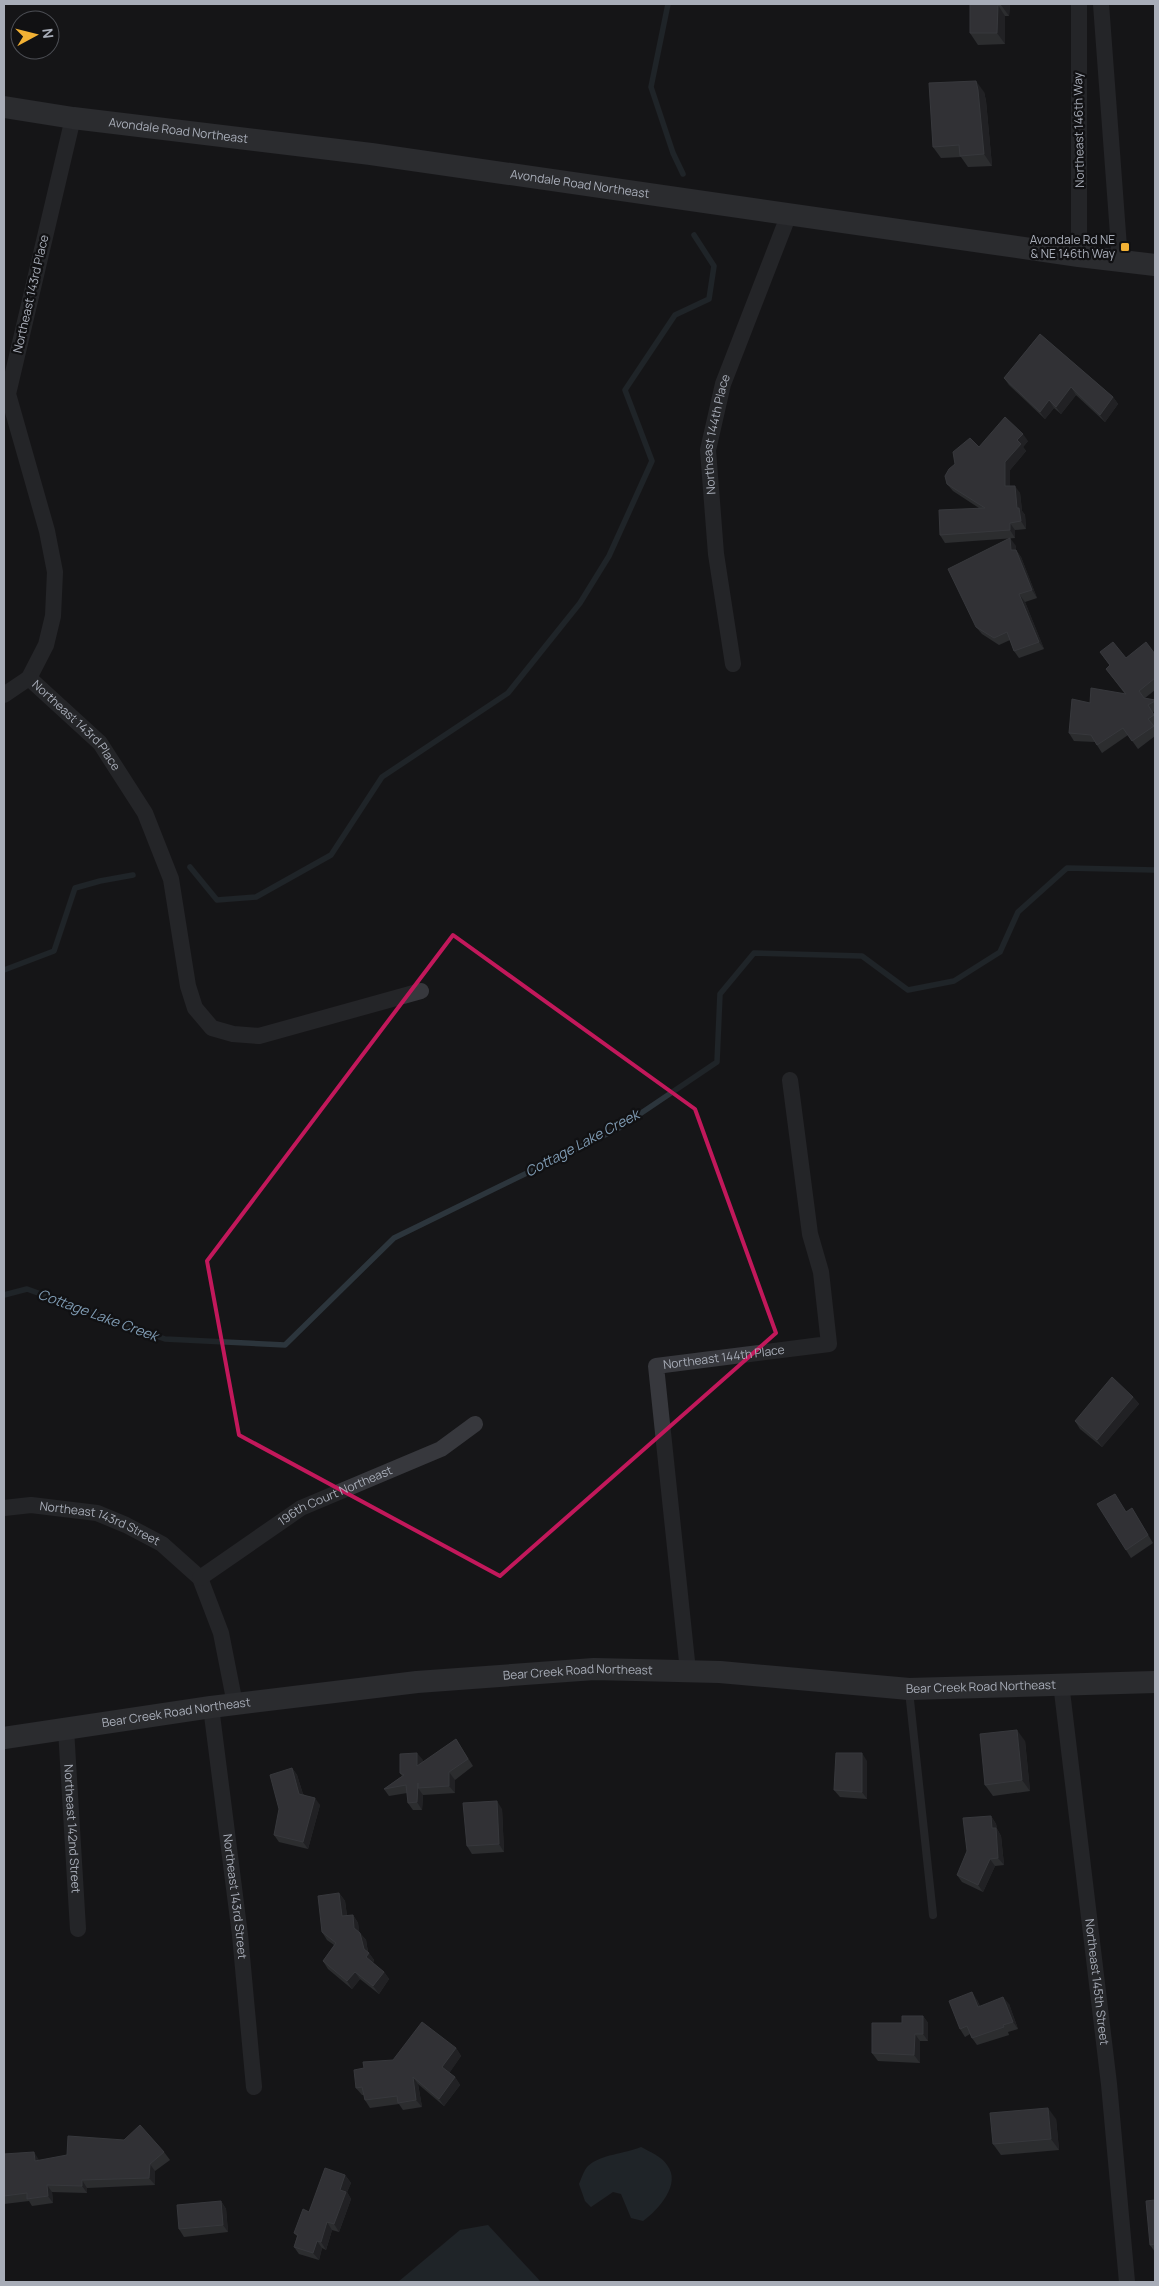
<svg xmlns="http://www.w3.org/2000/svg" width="1159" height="2286" font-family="Manrope,sans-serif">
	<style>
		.water { fill: #2c353c }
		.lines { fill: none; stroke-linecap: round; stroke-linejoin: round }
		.stream { stroke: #2c353c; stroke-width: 5.5 }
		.lane { stroke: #37383d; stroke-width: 8 }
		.street { stroke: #37383d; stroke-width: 16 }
		.secondary { stroke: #45474d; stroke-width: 22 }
		.wall { fill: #47494d }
		.shaded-wall { fill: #2f3033 }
		.building { fill: #525359; stroke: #5f6168 }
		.marked { fill: none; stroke: #c2185b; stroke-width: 4; stroke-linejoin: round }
		.poi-dot { fill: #f2b134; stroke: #111113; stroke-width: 2 }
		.labels { text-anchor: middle; stroke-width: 4.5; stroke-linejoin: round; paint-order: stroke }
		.street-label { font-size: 12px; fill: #a8adb8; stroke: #111113 }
		.poi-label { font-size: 12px; fill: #a8adb8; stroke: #111113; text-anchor: end }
		.water-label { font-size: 14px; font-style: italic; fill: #7f9bb3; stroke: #111113 }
	</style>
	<rect width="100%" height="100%" fill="#161618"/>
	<g class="water">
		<path d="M641 2147C650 2152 661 2156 667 2165 682 2184 658 2210 643 2221L631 2218 621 2194 613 2192 591 2207 585 2201 579 2184C581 2179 584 2170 588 2166 601 2154 625 2154 641 2147Z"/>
		<polygon points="488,2225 541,2282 398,2282 460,2230"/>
	</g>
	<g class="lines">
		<g class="stream">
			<polyline points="668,4 651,87 673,153 683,174"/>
			<polyline points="190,867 217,900 256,897 331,855 382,777 508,693 580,603 609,556 652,461 625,390 675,315 709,299 714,266 694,235"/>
			<polyline points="4,970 54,951 75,888 100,881 133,875"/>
			<polyline points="4,1295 27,1289 165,1339 285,1345 394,1238 619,1128 717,1062 720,994 754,953 862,956 908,990 954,981 1000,952 1018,912 1067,868 1155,870"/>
		</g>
		<polyline class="lane" points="909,1691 933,1915"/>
		<g class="street">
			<polyline points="1079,4 1079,256"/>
			<polyline points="1101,4 1120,261"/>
			<path id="s1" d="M73 118 8 394 47 531 55 572 53 616 46 645 29 678 100 743 145 813 171 879 188 986 195 1008 212 1028 233 1034 259 1036 421 991"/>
			<path id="s2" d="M733 664 716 554 708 450 723 384 789 214"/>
			<polyline points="4,695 29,678"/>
			<path id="s3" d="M4 1508 31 1505 97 1513 126 1525 162 1544 200 1578 221 1633 235 1704"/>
			<path id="s4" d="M200 1578 301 1508 441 1449 475 1424"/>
			<path id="s5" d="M688 1671 656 1366 829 1344 821 1272 810 1234 790 1080"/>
			<path id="s6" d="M1061 1683 1109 2084 1127 2282"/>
			<path id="s7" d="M211 1707 240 1935 254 2087"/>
			<path id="s8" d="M66 1729 78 1929"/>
		</g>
		<g class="secondary">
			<path id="s9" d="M4 107 73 118 371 154 1079 256 1155 265"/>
			<path id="s10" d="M4 1738 211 1707 417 1682 594 1669 720 1672 909 1689 1155 1682"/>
		</g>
	</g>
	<g class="wall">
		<polygon points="970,4 1010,4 1009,16 1005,16 1005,44 978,45 970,33"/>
		<polygon points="984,92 986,101 992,166 968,167 961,157 941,158 933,147"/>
		<polygon points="1040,334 1113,397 1118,404 1105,422 1076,395 1061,414 1054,408 1045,419 1009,385 1004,378"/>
		<polygon points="1028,441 1023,447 1026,451 1010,470 1010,486 1020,493 1022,511 1025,515 1026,529 1015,530 1015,538 945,543 940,535 979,508 953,491 947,484 979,447"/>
		<polygon points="1016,546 1016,550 1021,557 1037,598 1025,602 1044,649 1019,658 1014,651 1010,640 999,645 982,634 976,627"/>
		<polygon points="1100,652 1126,658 1155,654 1155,690 1145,698 1155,700 1155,711 1153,712 1155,716 1155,725 1154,726 1155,728 1155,736 1138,749 1128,735 1102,753 1095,742 1074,741 1069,733 1090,703 1125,694 1106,669 1110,666"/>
		<polygon points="1133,1397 1139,1404 1102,1447 1080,1429 1075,1421"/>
		<polygon points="1132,1508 1153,1543 1131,1558 1126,1550 1127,1512"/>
		<polygon points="456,1739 473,1766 455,1780 455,1793 423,1795 422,1810 413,1810 408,1803 407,1793 389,1796 384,1789 402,1776 400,1773 423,1760 423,1762"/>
		<polygon points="1025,1741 1030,1791 993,1796 985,1785"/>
		<polygon points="867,1761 867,1799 840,1797 834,1790"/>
		<polygon points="292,1768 297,1775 303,1794 320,1805 308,1849 279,1842 274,1835"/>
		<polygon points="502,1809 504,1852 472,1854 467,1846"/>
		<polygon points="991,1816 996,1824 997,1829 1001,1836 1004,1865 995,1866 983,1892 962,1882 957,1875"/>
		<polygon points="339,1893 345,1901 347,1916 353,1915 358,1923 359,1932 366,1940 368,1952 374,1960 373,1963 384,1972 389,1979 379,1994 360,1979 352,1989 328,1969 323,1961 334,1945 327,1940 322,1932"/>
		<polygon points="977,2000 980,2006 1009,2004 1018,2029 1008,2032 1009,2035 977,2045 972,2038 970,2034 965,2037 960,2029"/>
		<polygon points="923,2016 928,2023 928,2041 920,2041 920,2063 878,2061 872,2053 902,2023"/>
		<polygon points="456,2048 461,2056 449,2073 455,2077 460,2085 444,2106 418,2084 422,2107 403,2110 399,2104 370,2108 365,2100 364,2095 362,2095 356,2088 393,2060"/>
		<polygon points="1056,2119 1059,2150 1001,2155 993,2144"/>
		<polygon points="164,2152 170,2160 155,2171 155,2185 87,2188 87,2193 52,2192 53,2203 32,2206 29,2201 4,2204 4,2154 39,2160 39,2161"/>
		<polygon points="345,2175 351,2183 347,2192 351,2199 339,2232 332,2230 326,2250 322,2248 319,2260 299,2254 294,2247 297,2236 294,2233 309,2212"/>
		<polygon points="1155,2200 1155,2252 1150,2245"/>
		<polygon points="221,2201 226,2209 228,2232 184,2237 179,2229"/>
	</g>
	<g class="shaded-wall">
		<polygon points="1001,4 1010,4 1009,16 1001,5"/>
		<polygon points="998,5 1005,16 1005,44 997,33"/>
		<polygon points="976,81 984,92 986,101 992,166 984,154"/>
		<polygon points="1071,387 1076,395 1061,414 1056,407"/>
		<polygon points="1113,397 1118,404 1105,422 1100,415"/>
		<polygon points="1049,400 1054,408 1045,419 1040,412"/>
		<polygon points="1023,434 1028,441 1023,447 1026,451 1010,470 1010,494 1005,486 1005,462 1017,440"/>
		<polygon points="1015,486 1020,493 1022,511 1025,515 1026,529 1021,521 1017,508"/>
		<polygon points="1010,523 1015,530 1015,538 1010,530"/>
		<polygon points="1010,538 1016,546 1016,550 1021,557 1037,598 1032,590 1011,550"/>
		<polygon points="1019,594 1025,602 1044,649 1039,642"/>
		<polygon points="1133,1397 1139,1404 1102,1447 1097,1440"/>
		<polygon points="1017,1730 1025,1741 1030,1791 1022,1780"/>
		<polygon points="417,1753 423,1760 422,1773 417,1766"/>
		<polygon points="862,1753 867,1761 867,1799 862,1792"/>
		<polygon points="292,1768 297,1775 305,1801 299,1794"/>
		<polygon points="449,1772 455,1780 455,1793 449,1786"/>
		<polygon points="418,1788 423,1795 422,1810 417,1802"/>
		<polygon points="315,1798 320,1805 308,1849 303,1842"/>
		<polygon points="497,1801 502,1809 504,1852 499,1844"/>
		<polygon points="991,1816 996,1824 997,1829 1001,1836 1004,1865 998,1858 992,1828"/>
		<polygon points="990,1859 995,1866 983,1892 978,1885"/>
		<polygon points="339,1893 345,1901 348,1924 342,1916"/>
		<polygon points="353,1915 358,1923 360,1936 354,1928"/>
		<polygon points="360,1933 366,1940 368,1953 369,1953 374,1960 371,1965 366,1957"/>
		<polygon points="355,1972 360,1979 352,1989 347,1981"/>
		<polygon points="384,1972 389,1979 379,1994 373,1986"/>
		<polygon points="972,1992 977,2000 983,2015 978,2007"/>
		<polygon points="1003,1997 1009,2004 1018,2029 1013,2022"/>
		<polygon points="923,2016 928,2023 928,2041 923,2034"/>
		<polygon points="915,2034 920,2041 920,2063 914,2055"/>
		<polygon points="456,2048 461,2056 448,2075 442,2067"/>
		<polygon points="413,2077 418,2084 422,2107 416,2100"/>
		<polygon points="455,2077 460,2085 444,2106 439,2099"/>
		<polygon points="1048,2108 1056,2119 1059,2150 1051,2139"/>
		<polygon points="34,2152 39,2160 40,2169 35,2161"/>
		<polygon points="150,2164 155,2171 155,2185 149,2178"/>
		<polygon points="345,2175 351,2183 347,2192 351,2199 339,2232 334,2224 340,2190"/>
		<polygon points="82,2180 87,2188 87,2193 82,2186"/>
		<polygon points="47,2185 52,2192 53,2203 48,2196"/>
		<polygon points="221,2201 226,2209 228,2232 223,2225"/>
		<polygon points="327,2222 332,2230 326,2250 321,2242"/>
		<polygon points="317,2241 322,2248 319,2260 313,2253"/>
	</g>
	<g class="building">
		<polygon points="970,4 1001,4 1001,5 998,5 997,33 970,33"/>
		<polygon points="976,81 978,90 984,154 960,156 959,145 933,147 929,83"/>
		<polygon points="1040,334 1113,397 1100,415 1071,387 1056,407 1049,400 1040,412 1004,378"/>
		<polygon points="1005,417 1023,434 1017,440 1021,444 1005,462 1005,486 1015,486 1017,508 1019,508 1021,521 1010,523 1010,530 940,535 939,510 985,508 947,484 945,476 949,469 955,464 953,452 970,438 979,447"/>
		<polygon points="1010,538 1011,550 1016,550 1032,590 1019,594 1039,642 1014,651 1007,632 994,638 976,627 948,569"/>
		<polygon points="1113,642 1126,658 1146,642 1155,654 1155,678 1139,691 1144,698 1155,700 1155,701 1148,705 1154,715 1148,719 1154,726 1132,741 1123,728 1097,745 1091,735 1069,733 1072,699 1090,703 1091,688 1126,694 1106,669 1110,665 1100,652"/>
		<polygon points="1112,1377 1133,1397 1097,1440 1075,1421"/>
		<polygon points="1115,1494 1126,1512 1132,1508 1148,1535 1126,1550 1097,1504"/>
		<polygon points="1017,1730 1022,1780 985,1785 980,1734"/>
		<polygon points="456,1739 468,1759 449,1772 449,1786 418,1788 418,1783 417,1802 408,1803 406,1785 384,1789 404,1775 400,1773 400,1754 417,1753 417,1766"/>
		<polygon points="836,1753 862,1753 862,1792 834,1790"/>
		<polygon points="292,1768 299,1794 315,1798 303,1842 274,1835 279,1809 270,1775"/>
		<polygon points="497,1801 499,1844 467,1846 463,1803"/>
		<polygon points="991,1816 992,1828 996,1828 998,1858 990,1859 978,1885 957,1875 967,1851 963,1818"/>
		<polygon points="339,1893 342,1916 353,1915 354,1928 360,1933 364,1949 369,1953 366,1957 384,1972 373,1986 355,1972 347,1981 323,1961 336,1943 322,1932 318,1896"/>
		<polygon points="972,1992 978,2007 1003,1997 1013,2022 1003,2025 1004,2027 972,2038 967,2026 960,2029 949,2001"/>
		<polygon points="902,2016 923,2016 923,2034 915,2034 914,2055 872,2053 872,2023 902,2023"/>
		<polygon points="422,2022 456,2048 442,2067 455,2077 439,2099 413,2077 416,2100 398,2103 397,2096 365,2100 362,2087 356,2088 354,2070 364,2068 363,2062 393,2060"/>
		<polygon points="1048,2108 1051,2139 993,2144 990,2113"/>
		<polygon points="140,2125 164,2152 150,2164 149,2178 82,2180 82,2186 47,2185 48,2196 27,2199 27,2193 4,2196 4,2154 34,2152 35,2161 67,2155 68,2136 124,2140"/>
		<polygon points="325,2168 345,2175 340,2190 346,2192 334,2224 327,2222 321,2242 317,2241 313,2253 294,2247 298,2235 294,2233 303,2209 309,2212"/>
		<polygon points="1155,2200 1155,2244 1150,2245 1146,2201"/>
		<polygon points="221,2201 223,2225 179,2229 177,2205"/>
	</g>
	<path d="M0 0H1159V2286H0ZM453 935 695 1109 776 1333 500 1576 239 1435 207 1261Z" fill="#161618" fill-opacity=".55" fill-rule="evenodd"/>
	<path class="marked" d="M453 935 695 1109 776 1333 500 1576 239 1435 207 1261Z"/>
	<rect class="poi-dot" x="1120" y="242" width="10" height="10" rx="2.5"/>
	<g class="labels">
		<g class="street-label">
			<text dy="4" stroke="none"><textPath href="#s9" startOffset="176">Avondale Road Northeast</textPath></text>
			<text transform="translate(1079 130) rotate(-91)" y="4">Northeast 146th Way</text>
			<text dy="4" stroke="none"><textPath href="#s9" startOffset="581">Avondale Road Northeast</textPath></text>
			<text transform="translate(31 294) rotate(-77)" y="4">Northeast 143rd Place</text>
			<text dy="4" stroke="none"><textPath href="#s2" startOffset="232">Northeast 144th Place</textPath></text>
			<text dy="4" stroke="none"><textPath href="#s1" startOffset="646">Northeast 143rd Place</textPath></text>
			<text dy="4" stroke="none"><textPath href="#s5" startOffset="375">Northeast 144th Place</textPath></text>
			<text dy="4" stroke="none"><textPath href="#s4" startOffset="159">196th Court Northeast</textPath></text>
			<text dy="4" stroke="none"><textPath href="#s3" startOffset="99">Northeast 143rd Street</textPath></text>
			<text dy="4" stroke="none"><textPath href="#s10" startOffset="578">Bear Creek Road Northeast</textPath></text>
			<text dy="4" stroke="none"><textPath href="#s10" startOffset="982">Bear Creek Road Northeast</textPath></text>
			<text dy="4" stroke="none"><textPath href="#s10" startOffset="174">Bear Creek Road Northeast</textPath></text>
			<text dy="4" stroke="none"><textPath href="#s8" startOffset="100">Northeast 142nd Street</textPath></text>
			<text dy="4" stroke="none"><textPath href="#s7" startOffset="191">Northeast 143rd Street</textPath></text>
			<text dy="4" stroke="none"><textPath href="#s6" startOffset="301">Northeast 145th Street</textPath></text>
		</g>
		<g class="poi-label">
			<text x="1115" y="244">Avondale Rd NE<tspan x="1115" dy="14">&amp; NE 146th Way</tspan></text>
		</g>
		<g class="water-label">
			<text transform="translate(582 1143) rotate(-28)" y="5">Cottage Lake Creek</text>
			<text transform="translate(98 1315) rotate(20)" y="5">Cottage Lake Creek</text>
		</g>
	</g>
	<rect width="1159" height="2286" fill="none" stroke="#a8adb8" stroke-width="10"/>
	<g transform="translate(35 35) rotate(83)"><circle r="24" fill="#111113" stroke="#4d4f55"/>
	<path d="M0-4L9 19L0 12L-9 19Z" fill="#f2b134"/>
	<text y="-8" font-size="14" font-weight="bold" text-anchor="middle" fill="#a8adb8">N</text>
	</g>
</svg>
